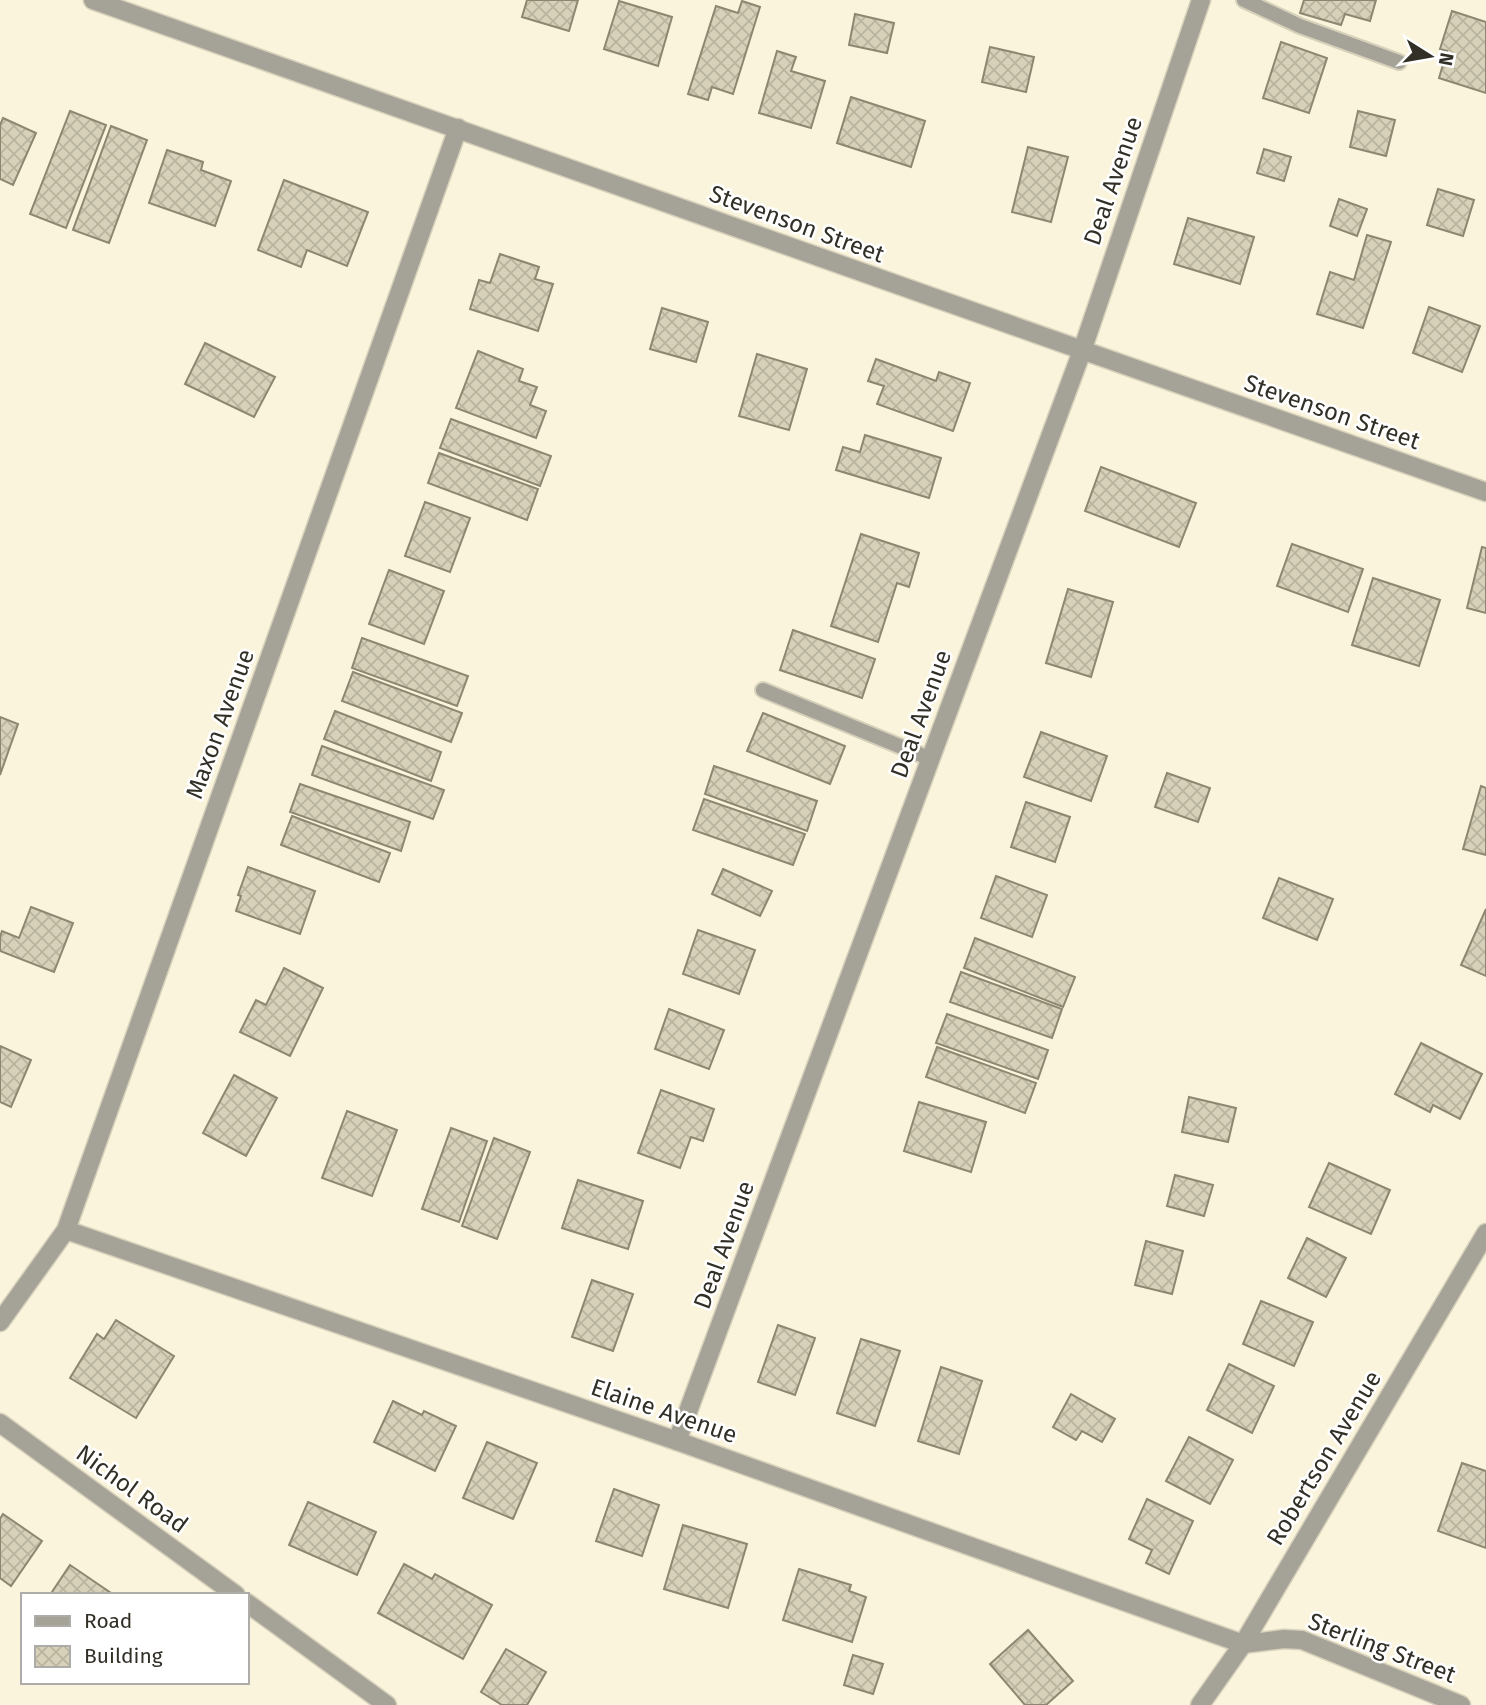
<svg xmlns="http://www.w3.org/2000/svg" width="1486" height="1705" font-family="'Fira Sans',sans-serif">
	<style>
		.building { fill: url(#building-cross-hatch); stroke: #8d8771; stroke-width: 2 }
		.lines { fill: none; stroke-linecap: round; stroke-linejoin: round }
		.service-casing { stroke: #d7d1bb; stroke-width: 18 }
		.minor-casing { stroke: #d7d1bb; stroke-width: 21 }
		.tertiary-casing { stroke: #d7d1bb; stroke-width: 21 }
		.service { stroke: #a5a298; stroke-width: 14 }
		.minor { stroke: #a5a298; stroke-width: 18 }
		.tertiary { stroke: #a5a298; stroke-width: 18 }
		.labels { text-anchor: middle; stroke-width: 5; stroke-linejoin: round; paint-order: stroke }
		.street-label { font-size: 24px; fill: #322f26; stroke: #fff }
	</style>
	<defs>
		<pattern id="building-cross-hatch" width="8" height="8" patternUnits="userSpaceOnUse" patternTransform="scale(1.75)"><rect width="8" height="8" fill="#d7d1b9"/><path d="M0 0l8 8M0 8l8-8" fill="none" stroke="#b9b49f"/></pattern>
	</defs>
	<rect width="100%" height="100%" fill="#fbf4dc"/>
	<g class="building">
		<polygon points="527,0 578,0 569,31 522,17"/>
		<polygon points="1304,0 1376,0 1370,21 1345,14 1341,25 1300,13"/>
		<polygon points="619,1 672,17 658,66 604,49"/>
		<polygon points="742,1 760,7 733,94 712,87 708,100 688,94 716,6 738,13"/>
		<polygon points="1452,11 1486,22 1486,93 1439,78 1447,51 1440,49"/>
		<polygon points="855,14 894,23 887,53 849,45"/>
		<polygon points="1281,42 1327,58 1309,113 1263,98"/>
		<polygon points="990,47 1034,57 1026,92 982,82"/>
		<polygon points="777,51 796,57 791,71 825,81 811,128 759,113"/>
		<polygon points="851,97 925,121 911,167 837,143"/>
		<polygon points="70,111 106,125 66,228 30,214"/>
		<polygon points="1358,111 1395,120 1386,156 1350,147"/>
		<polygon points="3,118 36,133 13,185 0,179 0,125"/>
		<polygon points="111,126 147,140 109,243 73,230"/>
		<polygon points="1028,147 1068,157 1051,222 1012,212"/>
		<polygon points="1264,149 1291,157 1284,181 1257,173"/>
		<polygon points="167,150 203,162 201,170 231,181 215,226 149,203"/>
		<polygon points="284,180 368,212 347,266 307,250 301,267 258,250"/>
		<polygon points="1438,189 1474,200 1463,236 1427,225"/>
		<polygon points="1339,199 1367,209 1357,236 1330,226"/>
		<polygon points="1188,218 1254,237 1240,284 1174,264"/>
		<polygon points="1367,235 1391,242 1363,328 1317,314 1330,272 1354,280"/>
		<polygon points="500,254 539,267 535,279 553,284 538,331 470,309 479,280 490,283"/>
		<polygon points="1429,307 1480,326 1462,372 1413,353"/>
		<polygon points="662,308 708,322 696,362 650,349"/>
		<polygon points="205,343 275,377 254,417 185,384"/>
		<polygon points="478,351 523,369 519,381 537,387 530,405 546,411 536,438 456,408"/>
		<polygon points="757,354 807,369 789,430 739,416"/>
		<polygon points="876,359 936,381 939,372 970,383 953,431 877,404 884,386 868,381"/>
		<polygon points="451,419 551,456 540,486 440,448"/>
		<polygon points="865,435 941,458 929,498 836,470 843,447 860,452"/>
		<polygon points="439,453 538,489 527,520 428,483"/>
		<polygon points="1101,467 1196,503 1179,547 1085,511"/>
		<polygon points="425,502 470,518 450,572 405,556"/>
		<polygon points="861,534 919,553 909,587 897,583 878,642 831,626"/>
		<polygon points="1292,544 1363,569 1348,612 1277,586"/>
		<polygon points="1482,547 1486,548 1486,613 1467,608"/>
		<polygon points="389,570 444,591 424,644 369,624"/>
		<polygon points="1373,578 1440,600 1419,666 1352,645"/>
		<polygon points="1068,589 1113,602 1091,677 1046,663"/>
		<polygon points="793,630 875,659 862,698 780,670"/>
		<polygon points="362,638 468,676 457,706 352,668"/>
		<polygon points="353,672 462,713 451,742 342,701"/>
		<polygon points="335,711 441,752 431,781 324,739"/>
		<polygon points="763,713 845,746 830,784 747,751"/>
		<polygon points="0,717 18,724 0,775"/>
		<polygon points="1041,732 1107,756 1091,801 1024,777"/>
		<polygon points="322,746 444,790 433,819 312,775"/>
		<polygon points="714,766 817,801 807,831 705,794"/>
		<polygon points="1167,773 1210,788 1198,822 1155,807"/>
		<polygon points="300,784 410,822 401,851 290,812"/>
		<polygon points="1481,786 1486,788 1486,855 1463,849"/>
		<polygon points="704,799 805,834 793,865 693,830"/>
		<polygon points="1026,802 1070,817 1055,862 1011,847"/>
		<polygon points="292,816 390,853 379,882 281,845"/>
		<polygon points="248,867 315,891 300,934 236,911 241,896 238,895"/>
		<polygon points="723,869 772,891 760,916 712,894"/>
		<polygon points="996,876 1047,895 1032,937 981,918"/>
		<polygon points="1279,878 1333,899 1317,940 1263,918"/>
		<polygon points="31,907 73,923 54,972 0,951 0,937 2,931 19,938"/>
		<polygon points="1486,909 1486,976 1461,965"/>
		<polygon points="698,930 755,950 739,994 683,974"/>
		<polygon points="975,938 1075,977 1063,1007 964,968"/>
		<polygon points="284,968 323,988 290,1056 240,1032 256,1000 266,1005"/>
		<polygon points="961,972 1062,1009 1052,1038 950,1002"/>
		<polygon points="669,1009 724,1030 709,1069 655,1049"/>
		<polygon points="947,1014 1048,1050 1038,1079 936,1043"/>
		<polygon points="1421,1043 1482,1074 1460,1119 1433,1105 1430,1112 1395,1094"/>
		<polygon points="0,1046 31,1060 11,1107 0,1102"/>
		<polygon points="937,1047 1036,1083 1025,1113 926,1077"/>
		<polygon points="234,1075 277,1098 246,1156 203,1133"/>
		<polygon points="661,1090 714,1109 703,1141 691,1137 680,1168 638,1153"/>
		<polygon points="1189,1097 1236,1108 1228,1142 1182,1132"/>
		<polygon points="919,1102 986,1122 971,1172 904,1151"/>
		<polygon points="347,1111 397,1130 372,1196 322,1178"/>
		<polygon points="451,1128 487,1141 459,1222 422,1209"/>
		<polygon points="494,1138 530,1152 497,1239 462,1226"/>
		<polygon points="1329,1163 1390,1190 1371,1234 1309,1207"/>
		<polygon points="1175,1175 1213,1185 1204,1216 1167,1206"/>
		<polygon points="578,1180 643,1201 628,1249 562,1228"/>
		<polygon points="1307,1238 1346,1258 1326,1297 1288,1278"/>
		<polygon points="1146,1241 1183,1251 1172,1294 1135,1285"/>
		<polygon points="592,1280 633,1294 613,1351 572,1337"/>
		<polygon points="1261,1301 1313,1322 1294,1366 1243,1344"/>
		<polygon points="116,1320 174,1356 136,1418 70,1378 97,1334 104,1339"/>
		<polygon points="778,1325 815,1338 795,1395 758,1382"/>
		<polygon points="861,1339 900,1351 875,1426 837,1413"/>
		<polygon points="1229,1364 1274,1386 1252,1433 1207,1410"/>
		<polygon points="941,1367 982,1381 959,1454 918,1441"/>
		<polygon points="1071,1394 1115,1419 1102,1442 1082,1431 1076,1440 1053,1427"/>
		<polygon points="393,1401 422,1415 424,1411 456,1426 435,1471 374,1442"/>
		<polygon points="1189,1437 1233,1460 1210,1504 1166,1481"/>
		<polygon points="487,1442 537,1463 513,1519 463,1498"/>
		<polygon points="1462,1463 1486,1471 1486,1548 1438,1531"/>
		<polygon points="614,1489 659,1505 642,1556 596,1541"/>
		<polygon points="1147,1499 1193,1521 1169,1574 1146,1563 1152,1550 1129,1539"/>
		<polygon points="308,1502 376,1532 357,1575 289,1545"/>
		<polygon points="3,1514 42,1541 11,1586 0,1578 0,1519"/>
		<polygon points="683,1525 747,1544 728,1608 664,1589"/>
		<polygon points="404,1564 432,1579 435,1574 492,1605 463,1659 378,1613"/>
		<polygon points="70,1565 114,1595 50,1595"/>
		<polygon points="799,1569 851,1585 849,1591 866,1597 852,1642 783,1620"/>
		<polygon points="1028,1630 1073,1681 1046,1705 1025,1705 990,1664"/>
		<polygon points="506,1649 546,1672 527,1705 502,1705 481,1692"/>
		<polygon points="853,1655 883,1664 873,1694 844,1685"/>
	</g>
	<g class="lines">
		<defs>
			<g id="service">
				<polyline points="1244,0 1300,26 1399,62"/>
				<polyline points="763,690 931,759"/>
			</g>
			<g id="minor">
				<path d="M93 0C558 163 1021 330 1486 492"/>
				<polyline points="66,1230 677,1441 1243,1644 1284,1639 1302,1640 1461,1705"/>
				<polyline points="0,1322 66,1230 458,128"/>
				<polyline points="0,1423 236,1595"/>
				<polyline points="677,1441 1082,351 1201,0"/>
				<polyline points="247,1603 387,1705"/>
			</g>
			<polyline id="tertiary" points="1200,1705 1243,1644 1486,1233"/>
		</defs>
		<use href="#service" class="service-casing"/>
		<use href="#minor" class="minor-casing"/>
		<use href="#tertiary" class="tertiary-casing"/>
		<use href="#service" class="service"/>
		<use href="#minor" class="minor"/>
		<use href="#tertiary" class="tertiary"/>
	</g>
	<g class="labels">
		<g class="street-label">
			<text transform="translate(1113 181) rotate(-71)" y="8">Deal Avenue</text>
			<text transform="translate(797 224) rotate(20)" y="8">Stevenson Street</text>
			<text transform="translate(1332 412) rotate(19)" y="8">Stevenson Street</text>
			<text transform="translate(921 714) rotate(-70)" y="8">Deal Avenue</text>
			<text transform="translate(220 724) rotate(-70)" y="8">Maxon Avenue</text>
			<text transform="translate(724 1245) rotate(-70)" y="8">Deal Avenue</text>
			<text transform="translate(664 1411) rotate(19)" y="8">Elaine Avenue</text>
			<text transform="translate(1324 1458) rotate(-59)" y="8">Robertson Avenue</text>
			<text transform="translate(132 1489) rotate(36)" y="8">Nichol Road</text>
			<text transform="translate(1382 1648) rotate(21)" y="8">Sterling Street</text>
		</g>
	</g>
	<rect x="21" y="1593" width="228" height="91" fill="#ffffff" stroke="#adaca8" stroke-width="2"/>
	<rect x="35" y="1616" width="35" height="10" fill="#a5a298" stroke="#adaca8" stroke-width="2"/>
	<text x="84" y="1628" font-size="21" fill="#322f26">Road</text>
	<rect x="35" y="1646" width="35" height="21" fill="url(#building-cross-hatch)" stroke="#adaca8" stroke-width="2"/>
	<text x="84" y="1663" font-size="21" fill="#322f26">Building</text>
	<g transform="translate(1430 56) rotate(101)" stroke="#ffffff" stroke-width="5" paint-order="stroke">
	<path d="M0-5L12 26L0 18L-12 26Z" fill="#322f26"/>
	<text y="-10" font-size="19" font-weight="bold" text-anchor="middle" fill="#322f26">N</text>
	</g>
</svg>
